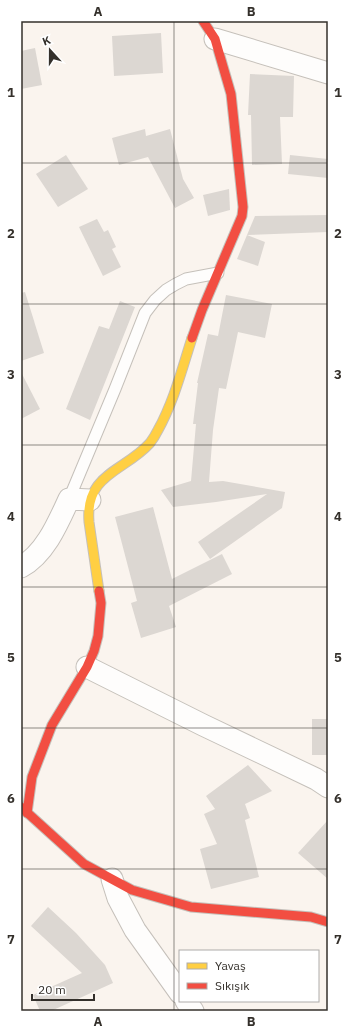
<svg xmlns="http://www.w3.org/2000/svg" width="349" height="1032" font-family="'IBM Plex Sans',sans-serif">
	<style>
		.building { fill: #dcd7d2 }
		.lines { fill: none; stroke-linecap: round; stroke-linejoin: round }
		.lane-casing { stroke: #c5c0ba; stroke-width: 13 }
		.street-casing { stroke: #c5c0ba; stroke-width: 23 }
		.slow-casing { stroke: #c5c0ba; stroke-width: 11 }
		.jam-casing { stroke: #c5c0ba; stroke-width: 11 }
		.lane { stroke: #fefdfc; stroke-width: 11 }
		.street { stroke: #fefdfc; stroke-width: 21 }
		.slow { stroke: #ffcf43; stroke-width: 9 }
		.jam { stroke: #f24e42; stroke-width: 9 }
		.grid { fill: none; stroke: #34302b; stroke-width: 1; stroke-opacity: 0.55 }
		.neatline { fill: none; stroke: #34302b; stroke-width: 1.5 }
		.grid-label { font-size: 13px; text-anchor: middle; font-weight: bold; fill: #34302b }
	</style>
	<rect width="100%" height="100%" fill="#faf4ee"/>
	<g class="building">
		<polygon points="161,33 163,73 114,76 112,36"/>
		<polygon points="35,48 42,85 21,89 21,51"/>
		<polygon points="250,74 294,76 293,117 280,117 282,164 252,165 251,115 248,115"/>
		<polygon points="145,129 146,136 170,129 183,179 194,198 175,208 148,157 119,165 112,138"/>
		<polygon points="66,155 88,189 58,207 36,174"/>
		<polygon points="290,155 328,159 328,178 288,174"/>
		<polygon points="229,189 230,210 208,216 203,195"/>
		<polygon points="328,215 328,232 247,235 255,216"/>
		<polygon points="97,219 104,232 108,230 116,247 112,249 121,267 103,276 79,227"/>
		<polygon points="247,235 265,242 258,266 237,259"/>
		<polygon points="25,292 44,353 21,361 21,293"/>
		<polygon points="226,295 272,304 265,338 238,332 226,389 219,388 213,430 209,482 223,481 285,492 282,508 210,559 198,542 267,494 216,502 173,507 161,490 191,481 196,424 193,424 198,383 197,383 208,334 218,336"/>
		<polygon points="120,301 135,307 90,420 66,409 99,326 109,329"/>
		<polygon points="21,372 40,409 21,419"/>
		<polygon points="153,507 172,579 222,554 232,574 169,606 176,627 141,638 131,603 137,601 115,517"/>
		<rect x="312" y="719" width="16" height="36"/>
		<polygon points="248,765 272,791 245,804 250,818 245,820 259,877 211,889 200,849 217,844 204,814 215,809 206,796"/>
		<polygon points="328,820 328,879 298,853"/>
		<polygon points="48,907 76,933 105,965 113,983 51,1011 40,1011 33,995 82,973 31,926"/>
	</g>
	<g class="lines">
		<defs>
			<polyline id="lane" points="69,499 115,389 145,313 155,300 166,290 176,284 186,279 218,273"/>
			<g id="street">
				<polyline points="215,39 328,73"/>
				<path d="M21 567C45 554 58 523 69 499L90 500"/>
				<polyline points="87,667 203,725 316,779 328,787"/>
				<polyline points="112,879 118,898 135,930 180,993"/>
				<polyline points="186,1001 193,1011"/>
			</g>
			<path id="slow" d="M99 591 89 522C85 473 124 472 150 443 153 439 156 434 158 430 174 401 182 369 192 338"/>
			<g id="jam">
				<polyline points="192,338 202,310 242,216 243,207 231,94 215,39 203,21"/>
				<polyline points="21,807 84,864 132,890 191,907 311,917 328,922"/>
				<polyline points="27,813 32,777 52,725 87,667 94,651 98,636 101,603 99,591"/>
			</g>
		</defs>
		<use href="#lane" class="lane-casing"/>
		<use href="#street" class="street-casing"/>
		<use href="#slow" class="slow-casing"/>
		<use href="#jam" class="jam-casing"/>
		<use href="#lane" class="lane"/>
		<use href="#street" class="street"/>
		<use href="#slow" class="slow"/>
		<use href="#jam" class="jam"/>
	</g>
	<path class="grid" d="M174 21V1011M21 163H328M21 304H328M21 445H328M21 587H328M21 728H328M21 869H328"/>
	<rect width="349" height="1032" fill="none" stroke="#ffffff" stroke-width="44"/>
	<rect x="179" y="950" width="140" height="52" fill="#ffffff" stroke="#aeacaa"/>
	<rect x="187" y="963" width="20" height="6" fill="#ffcf43" stroke="#aeacaa"/>
	<text x="215" y="970" font-size="12" fill="#34302b">Yavaş</text>
	<rect x="187" y="983" width="20" height="6" fill="#f24e42" stroke="#aeacaa"/>
	<text x="215" y="990" font-size="12" fill="#34302b">Sıkışık</text>
	<g transform="translate(50 50) rotate(339)" stroke="#ffffff" stroke-width="3" paint-order="stroke">
	<path d="M0-3L7 15L0 10L-7 15Z" fill="#34302b"/>
	<text y="-6" font-size="11" font-weight="bold" text-anchor="middle" fill="#34302b">K</text>
	</g>
	<path d="M32 994v6h62v-6" fill="none" stroke="#34302b" stroke-width="2"/>
	<text x="38" y="994" font-size="12" fill="#34302b" stroke="#ffffff" stroke-width="3" paint-order="stroke">20 m</text>
	<rect x="22" y="22" width="305" height="988" class="neatline"/>
	<g class="grid-label">
		<text x="98" y="16">A</text>
		<text x="251" y="16">B</text>
		<text x="11" y="97">1</text>
		<text x="338" y="97">1</text>
		<text x="11" y="238">2</text>
		<text x="338" y="238">2</text>
		<text x="11" y="379">3</text>
		<text x="338" y="379">3</text>
		<text x="11" y="521">4</text>
		<text x="338" y="521">4</text>
		<text x="11" y="662">5</text>
		<text x="338" y="662">5</text>
		<text x="11" y="803">6</text>
		<text x="338" y="803">6</text>
		<text x="11" y="944">7</text>
		<text x="338" y="944">7</text>
		<text x="98" y="1026">A</text>
		<text x="251" y="1026">B</text>
	</g>
</svg>
